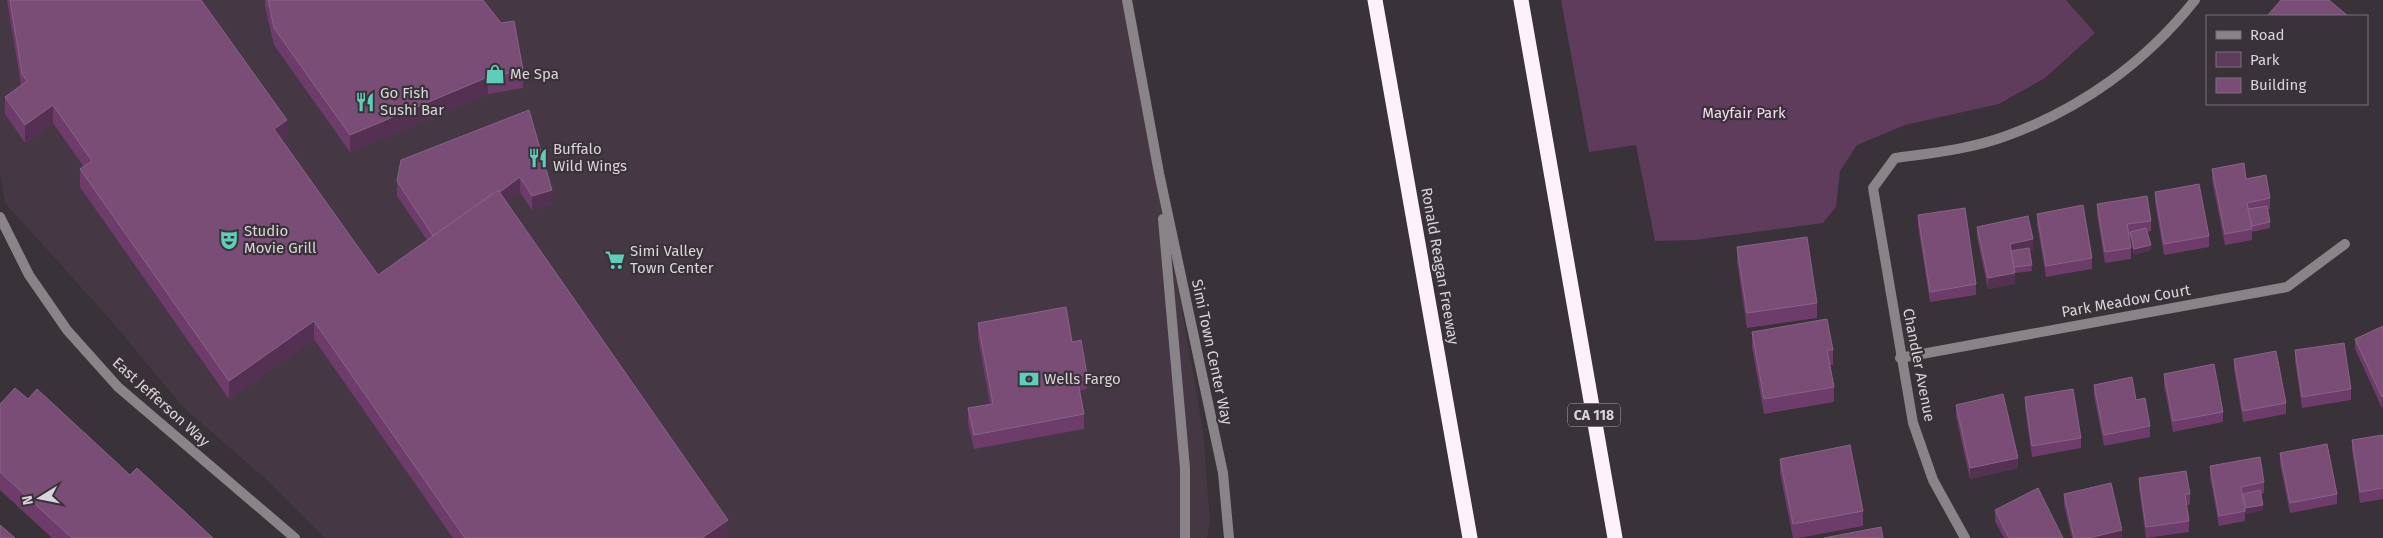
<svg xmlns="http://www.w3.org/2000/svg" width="2383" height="538" font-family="'Fira Sans',sans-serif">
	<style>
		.built { fill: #453844 }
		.green { fill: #5f3b5c }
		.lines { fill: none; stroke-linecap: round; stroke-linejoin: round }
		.minor { stroke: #888487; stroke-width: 10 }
		.tertiary { stroke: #888487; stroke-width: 10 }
		.motorway { stroke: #fdf2fb; stroke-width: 15 }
		.wall { fill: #6e3c6b }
		.shaded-wall { fill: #543152 }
		.building { fill: #7a4d77; stroke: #896287 }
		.labels { text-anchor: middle; stroke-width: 4.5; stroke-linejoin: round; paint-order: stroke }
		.shield { fill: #393238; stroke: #aaa4a9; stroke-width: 1 }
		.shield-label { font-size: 14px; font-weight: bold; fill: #dad5da }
		.poi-label { font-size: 15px; fill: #dad5da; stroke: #393238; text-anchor: start }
		.park-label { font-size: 15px; fill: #f8d8f5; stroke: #393238 }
		.street-label { font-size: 15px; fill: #dad5da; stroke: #393238 }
	</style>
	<rect width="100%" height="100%" fill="#393238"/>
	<polygon class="built" points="0,0 1127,0 1203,430 1210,522 1207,538 325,538 269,482 182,406 109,318 5,203 0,174"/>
	<polygon class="green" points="1561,0 2066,0 2095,33 2045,78 1999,104 1905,125 1857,145 1840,171 1836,207 1823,223 1695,240 1655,241 1636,145 1589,152"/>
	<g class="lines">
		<g class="minor">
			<polyline points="0,217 29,275 67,330 118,387 295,538"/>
			<polyline points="1900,358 2287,287 2345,244"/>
			<path d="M1965 538 1933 480 1913 423 1873 188 1895 158C1932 153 1971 149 2006 136 2081 109 2146 62 2195 0"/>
		</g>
		<g class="tertiary">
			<polyline points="1127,0 1159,173 1223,473 1229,538"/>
			<polyline points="1163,219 1185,468 1185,538"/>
		</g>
		<g class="motorway">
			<polyline points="1375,0 1470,538"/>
			<polyline points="1521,0 1615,538"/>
		</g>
	</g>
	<g class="wall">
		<polygon points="7,0 201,0 287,138 282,141 378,275 427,240 397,196 397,181 529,110 552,204 532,210 520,192 506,201 728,538 453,538 314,339 229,399 80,187 80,169 84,167 53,123 25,143 5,114 5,97 21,85"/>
		<polygon points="265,0 483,0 523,70 523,88 488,94 350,152 274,45 265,6"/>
		<polygon points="2212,169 2246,179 2270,198 2270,209 2268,209 2270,222 2270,228 2252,232 2252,240 2225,245 2212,180"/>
		<polygon points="2155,192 2209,236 2209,247 2164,255 2155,203"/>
		<polygon points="2097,204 2151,221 2151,231 2147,232 2151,250 2134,255 2130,235 2129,235 2131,248 2131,259 2105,263 2097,215"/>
		<polygon points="2037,214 2092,258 2092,269 2046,277 2037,224"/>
		<polygon points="1918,215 1976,284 1976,295 1930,302 1918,226"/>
		<polygon points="1977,227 2033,250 2030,251 2032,271 2015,273 2015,284 1988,289 1977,237"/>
		<polygon points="1737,247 1817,303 1817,318 1747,328 1737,262"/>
		<polygon points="978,323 1072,342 1087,375 1087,389 1079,391 1084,414 1084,429 974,449 968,423 968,408 990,404 978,338"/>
		<polygon points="2383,326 2382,408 2355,349 2355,339"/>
		<polygon points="1752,332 1833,350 1833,365 1830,365 1834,387 1834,402 1764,414 1752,347"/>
		<polygon points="2295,350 2351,389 2351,400 2302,408 2295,361"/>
		<polygon points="2234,359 2286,403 2286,414 2243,422 2234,370"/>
		<polygon points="2164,374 2223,412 2223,422 2173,432 2164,385"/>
		<polygon points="2094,385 2136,400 2150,426 2150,437 2104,446 2094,396"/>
		<polygon points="2025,397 2081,438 2081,448 2032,457 2025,408"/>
		<polygon points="28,399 130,475 213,538 52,538 0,490 0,404"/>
		<polygon points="1956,405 2018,468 1970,479 1956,416"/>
		<polygon points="2383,435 2383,499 2360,503 2352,450 2352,440"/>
		<polygon points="2280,453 2337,494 2337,504 2290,513 2280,464"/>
		<polygon points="1780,459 1863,511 1863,526 1799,538 1793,538 1780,473"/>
		<polygon points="2210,466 2264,482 2264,493 2261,494 2263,510 2246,514 2245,511 2245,521 2219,526 2210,477"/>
		<polygon points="2139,478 2190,494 2190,504 2187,505 2189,521 2189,532 2146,538 2139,488"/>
		<polygon points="2064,494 2122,538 2072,538 2064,505"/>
		<polygon points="1995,510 2063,538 2004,538 1995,521"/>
	</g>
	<g class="shaded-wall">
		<polygon points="488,77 488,94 350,152 350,135"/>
		<polygon points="53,105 53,123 25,143 25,125"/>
		<polygon points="287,120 287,138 274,147 274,129"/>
		<polygon points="520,177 520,192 435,253 435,239"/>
		<polygon points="552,190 552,204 532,210 532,196"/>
		<polygon points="2033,239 2033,250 2012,255 2010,244"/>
		<polygon points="2151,245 2151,250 2134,255 2134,249"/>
		<polygon points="2015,273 2015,284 1988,289 1988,278"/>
		<polygon points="314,321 314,339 229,399 229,381"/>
		<polygon points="2383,396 2383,407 2382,408 2382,397"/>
		<polygon points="2018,458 2018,468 1970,479 1970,468"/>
		<polygon points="2263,505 2263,510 2246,514 2246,508"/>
		<polygon points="728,520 728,538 702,538"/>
		<polygon points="2122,530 2122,538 2089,538"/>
	</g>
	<g class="building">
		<polygon points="10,0 201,0 287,120 274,129 378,275 498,190 728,520 702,538 465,538 314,321 229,381 80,169 92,161 53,105 25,125 5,97 27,81 22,74"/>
		<polygon points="268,0 483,0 501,23 514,21 523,70 488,77 350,135 274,28"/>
		<polygon points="2281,0 2329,0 2348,16 2267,16"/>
		<polygon points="529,110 552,190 532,196 520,177 500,192 498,190 433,236 397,181 401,160"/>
		<polygon points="2244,163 2246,179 2266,175 2270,198 2247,203 2252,229 2225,234 2212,169"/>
		<polygon points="2199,184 2209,236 2164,244 2155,192"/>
		<polygon points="2147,196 2151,221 2127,224 2131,248 2105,252 2097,204"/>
		<polygon points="2083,205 2092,258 2046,266 2037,214"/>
		<polygon points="2267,206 2270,222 2252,226 2248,209"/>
		<polygon points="1965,208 1976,284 1930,292 1918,215"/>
		<polygon points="2028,216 2033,239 2010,244 2015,273 1988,278 1977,227"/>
		<polygon points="2146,228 2151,245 2134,249 2130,232"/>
		<polygon points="1807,237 1817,303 1747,313 1737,247"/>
		<polygon points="2029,248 2032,265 2014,267 2011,251"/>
		<polygon points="1066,307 1072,342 1081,340 1087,375 1077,377 1084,414 974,435 968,408 993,404 978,323"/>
		<polygon points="1827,319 1833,350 1827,350 1834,387 1764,399 1752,332"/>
		<polygon points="2383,326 2383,396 2382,397 2355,339"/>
		<polygon points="2344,343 2351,389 2302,397 2295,350"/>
		<polygon points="2276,351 2286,403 2243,411 2234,359"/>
		<polygon points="2214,364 2223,412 2173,421 2164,374"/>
		<polygon points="2132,377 2136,400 2145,398 2150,426 2104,435 2094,385"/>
		<polygon points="15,388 28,399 37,389 130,475 137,468 213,538 72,538 0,472 0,404"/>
		<polygon points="2073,389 2081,438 2032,446 2025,397"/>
		<polygon points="2003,394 2018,458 1970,468 1956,405"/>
		<polygon points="2383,435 2383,488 2360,492 2352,440"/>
		<polygon points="2327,444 2337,494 2290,503 2280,453"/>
		<polygon points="1850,445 1863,511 1793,524 1780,459"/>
		<polygon points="2260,457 2264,482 2241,487 2245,511 2219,516 2210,466"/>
		<polygon points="2186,471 2190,494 2185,494 2189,521 2146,527 2139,478"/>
		<polygon points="2111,483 2122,530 2089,538 2074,538 2064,494"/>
		<polygon points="2038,488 2063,538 2009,538 1995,510"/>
		<polygon points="2260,490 2263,505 2246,508 2243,494"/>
		<polygon points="0,525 15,538 0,538"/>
		<polygon points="1881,527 1883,538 1824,538"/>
	</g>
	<defs>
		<symbol id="shop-bare" viewBox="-9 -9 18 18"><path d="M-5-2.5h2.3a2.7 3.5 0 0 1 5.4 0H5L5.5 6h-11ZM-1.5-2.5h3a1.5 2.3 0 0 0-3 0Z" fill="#5dceb9" stroke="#393238" stroke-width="2.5" paint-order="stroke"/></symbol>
		<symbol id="restaurant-bare" viewBox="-9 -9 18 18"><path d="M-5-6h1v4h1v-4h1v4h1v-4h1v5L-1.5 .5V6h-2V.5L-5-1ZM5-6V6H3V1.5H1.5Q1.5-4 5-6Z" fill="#5dceb9" stroke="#393238" stroke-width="2.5" paint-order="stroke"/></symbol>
		<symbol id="theatre-bare" viewBox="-9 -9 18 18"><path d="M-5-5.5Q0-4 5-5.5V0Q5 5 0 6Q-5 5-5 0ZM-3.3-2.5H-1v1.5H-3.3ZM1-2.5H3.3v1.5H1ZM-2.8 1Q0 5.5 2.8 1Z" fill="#5dceb9" stroke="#393238" stroke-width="2.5" paint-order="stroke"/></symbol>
		<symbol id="supermarket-bare" viewBox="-9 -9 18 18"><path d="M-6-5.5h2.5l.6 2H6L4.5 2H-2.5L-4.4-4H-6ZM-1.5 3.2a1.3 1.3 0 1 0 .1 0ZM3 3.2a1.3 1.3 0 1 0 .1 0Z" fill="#5dceb9" stroke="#393238" stroke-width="2.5" paint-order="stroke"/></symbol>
		<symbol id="bank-bare" viewBox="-9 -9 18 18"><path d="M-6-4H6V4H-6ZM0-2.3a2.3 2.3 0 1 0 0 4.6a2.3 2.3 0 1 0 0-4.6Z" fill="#5dceb9" stroke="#393238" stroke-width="2.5" paint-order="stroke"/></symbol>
	</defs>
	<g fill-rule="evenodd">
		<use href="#shop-bare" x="481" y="60" width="28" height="28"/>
		<use href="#restaurant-bare" x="351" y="88" width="28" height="28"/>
		<use href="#restaurant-bare" x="524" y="144" width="28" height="28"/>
		<use href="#theatre-bare" x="215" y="226" width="28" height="28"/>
		<use href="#supermarket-bare" x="601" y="246" width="28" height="28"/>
		<use href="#bank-bare" x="1015" y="365" width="28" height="28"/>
	</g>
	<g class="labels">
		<rect class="shield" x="1568" y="403.5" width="52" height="23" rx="4"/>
		<g class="shield-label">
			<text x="1594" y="420">CA 118</text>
		</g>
		<g class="poi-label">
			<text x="510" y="79">Me Spa</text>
			<text x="380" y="98">Go Fish<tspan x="380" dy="17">Sushi Bar</tspan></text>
			<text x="553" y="154">Buffalo<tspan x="553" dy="17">Wild Wings</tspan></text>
			<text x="244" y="236">Studio<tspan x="244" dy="17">Movie Grill</tspan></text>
			<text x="630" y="256">Simi Valley<tspan x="630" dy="17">Town Center</tspan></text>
			<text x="1044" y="384">Wells Fargo</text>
		</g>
		<g class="park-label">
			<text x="1744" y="118">Mayfair Park</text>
		</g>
		<g class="street-label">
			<text transform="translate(1440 266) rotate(80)" y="5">Ronald Reagan Freeway</text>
			<text transform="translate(2126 301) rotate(-10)" y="5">Park Meadow Court</text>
			<text transform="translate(1212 352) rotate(78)" y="5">Simi Town Center Way</text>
			<text transform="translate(1919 365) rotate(79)" y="5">Chandler Avenue</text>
			<text transform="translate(161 402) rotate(42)" y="5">East Jefferson Way</text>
		</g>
	</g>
	<rect x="2206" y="15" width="162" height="90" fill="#393238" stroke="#797379"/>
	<rect x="2216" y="31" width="25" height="8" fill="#888487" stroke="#797379"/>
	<text x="2250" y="40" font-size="15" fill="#dad5da">Road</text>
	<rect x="2216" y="52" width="25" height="15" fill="#5f3b5c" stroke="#797379"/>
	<text x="2250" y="65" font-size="15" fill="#dad5da">Park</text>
	<rect x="2216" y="78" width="25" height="15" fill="#7a4d77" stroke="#797379"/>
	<text x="2250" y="90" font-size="15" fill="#dad5da">Building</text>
	<g transform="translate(40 498) rotate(260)" stroke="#393238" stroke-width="4" paint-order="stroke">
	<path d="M0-4L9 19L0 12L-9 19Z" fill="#dad5da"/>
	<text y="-8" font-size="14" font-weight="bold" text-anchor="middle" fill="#dad5da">N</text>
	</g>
</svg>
